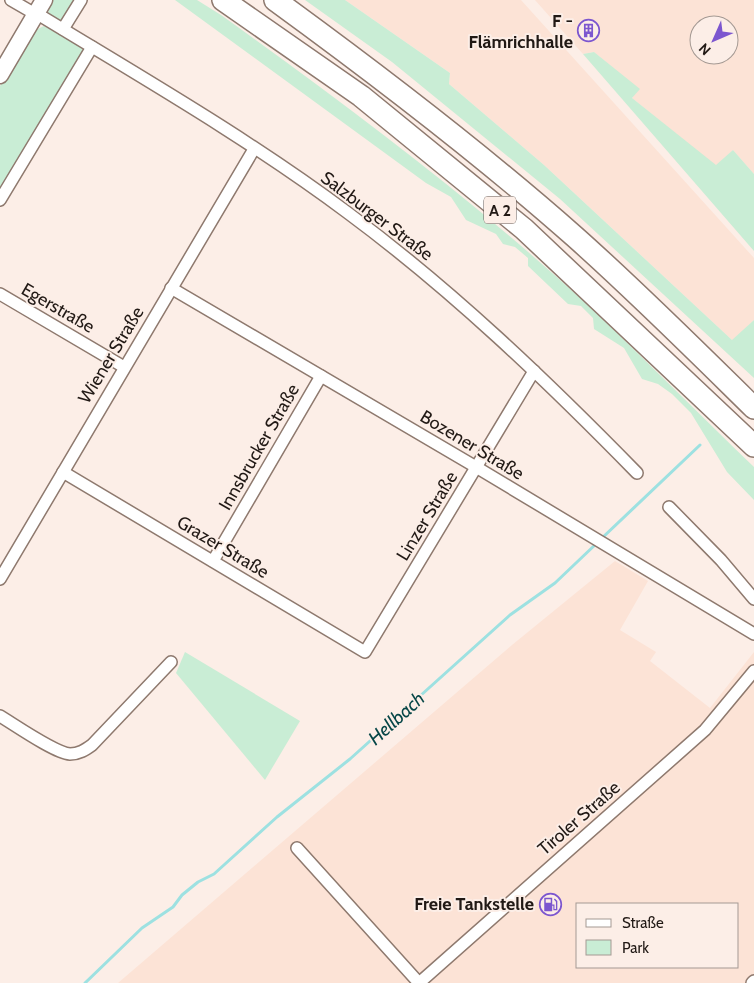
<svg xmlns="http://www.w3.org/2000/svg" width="754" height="983" font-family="Cabin,sans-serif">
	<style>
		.built { fill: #fce3d6; fill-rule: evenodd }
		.green { fill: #c9edd5 }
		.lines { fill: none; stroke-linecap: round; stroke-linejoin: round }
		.stream { stroke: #9de1e1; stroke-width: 3 }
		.minor-casing { stroke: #8e796e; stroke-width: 14 }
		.secondary-casing { stroke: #8e796e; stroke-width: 19 }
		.motorway-casing { stroke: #8e796e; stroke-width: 24 }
		.minor { stroke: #fff; stroke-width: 11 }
		.secondary { stroke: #fff; stroke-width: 16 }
		.motorway { stroke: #fff; stroke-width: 21 }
		.labels { text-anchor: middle; stroke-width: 4; stroke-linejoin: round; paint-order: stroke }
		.shield { fill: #fceee7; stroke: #635954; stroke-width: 1 }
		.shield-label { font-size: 16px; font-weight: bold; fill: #211915 }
		.poi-label { font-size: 18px; font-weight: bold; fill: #211915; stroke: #fceee7; text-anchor: end }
		.street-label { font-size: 18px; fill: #211915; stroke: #fceee7 }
		.water-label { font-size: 19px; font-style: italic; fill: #064647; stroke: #fceee7 }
	</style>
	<rect width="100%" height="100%" fill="#fceee7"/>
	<g class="built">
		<polygon points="345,0 521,0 754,258 754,320 733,341 544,165 449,84 450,73"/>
		<path d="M535 0H754V174L733 150 716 166 632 98 639 89 594 52 583 54ZM699 25H729V55H699Z"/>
		<path d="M615 561 648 581 620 630 656 652 650 661 710 708 754 652V983H118L512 645ZM578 904H738V967H578Z"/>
	</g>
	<g class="green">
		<polygon points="51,0 76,0 64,20 58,22 48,13"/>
		<path d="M175 0H197L221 15C345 104 467 195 580 298 639 353 696 411 754 467V500L727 472 691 413 672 394 658 384 642 379 624 348 594 329 593 318 581 306 568 304 528 266V258L515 247 503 244 496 234 466 220 451 197 426 183Z"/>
		<polygon points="305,0 345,0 450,73 449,84 544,165 732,340 754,320 754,378 560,199 392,62"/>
		<polygon points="44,26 81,46 83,52 0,190 0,86 33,31"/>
		<polygon points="594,52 640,89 632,98 716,165 733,150 754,174 754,251 583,54"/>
		<polygon points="185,652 300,721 265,780 176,673"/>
	</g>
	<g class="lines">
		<g class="stream">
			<polyline points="601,539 700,445"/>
			<polyline points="85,983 142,928 173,907 182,895 198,882 214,874 277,817 350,759 510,615 555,583 597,543"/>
		</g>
		<defs>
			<g id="minor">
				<polyline points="11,0 30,11 33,18"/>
				<path d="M36 13C141 77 249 139 348 213 452 290 546 380 637 473"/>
				<polyline points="63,29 81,0"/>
				<polyline points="0,200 92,47"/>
				<polyline points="171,288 476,467 754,634"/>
				<polyline points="0,294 124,367"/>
				<polyline points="63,472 365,652 534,371"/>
				<polyline points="669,507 721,560 754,599"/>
				<polyline points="213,561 321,376"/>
				<polyline points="0,579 254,149"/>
				<path d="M0 716C15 725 55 753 70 754 79 754 85 750 92 745L171 662"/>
				<polyline points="297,848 419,983"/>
				<polyline points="419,983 705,730 754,671"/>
				<polyline points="752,983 754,981"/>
			</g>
			<polyline id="secondary" points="0,75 44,0"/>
			<g id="motorway">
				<polyline points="223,0 361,96 524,229 754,446"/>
				<path d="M275 0C378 75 479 152 574 236 636 291 695 350 754 408"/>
			</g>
		</defs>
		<use href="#minor" class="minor-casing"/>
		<use href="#secondary" class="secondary-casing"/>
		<use href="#motorway" class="motorway-casing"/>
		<use href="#minor" class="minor"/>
		<use href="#secondary" class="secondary"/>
		<use href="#motorway" class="motorway"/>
	</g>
	<defs>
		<symbol id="building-ring" viewBox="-11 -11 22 22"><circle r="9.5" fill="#fceee7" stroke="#7c56cf" stroke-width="1.5"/><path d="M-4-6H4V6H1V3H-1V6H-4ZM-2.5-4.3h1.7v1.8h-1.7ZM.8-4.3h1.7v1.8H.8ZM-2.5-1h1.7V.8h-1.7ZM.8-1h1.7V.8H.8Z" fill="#7c56cf"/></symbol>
		<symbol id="fuel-ring" viewBox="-11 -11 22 22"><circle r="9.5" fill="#fceee7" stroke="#7c56cf" stroke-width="1.5"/><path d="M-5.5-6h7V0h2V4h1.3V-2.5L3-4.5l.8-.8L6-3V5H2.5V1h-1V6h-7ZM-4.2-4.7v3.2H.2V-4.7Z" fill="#7c56cf"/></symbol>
	</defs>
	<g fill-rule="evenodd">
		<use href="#building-ring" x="576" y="18" width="25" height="25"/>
		<use href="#fuel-ring" x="538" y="892" width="25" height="25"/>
	</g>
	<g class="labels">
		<rect class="shield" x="484" y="196.5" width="32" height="27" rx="4"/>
		<g class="shield-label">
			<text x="500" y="216">A 2</text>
		</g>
		<g class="poi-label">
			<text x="573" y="27">F -<tspan x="573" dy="21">Flämrichhalle</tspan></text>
			<text x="534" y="910">Freie Tankstelle</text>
		</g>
		<g class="street-label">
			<text transform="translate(377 216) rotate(37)" y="6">Salzburger Straße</text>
			<text transform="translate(58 308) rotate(30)" y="6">Egerstraße</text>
			<text transform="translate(111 355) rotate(-59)" y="6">Wiener Straße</text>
			<text transform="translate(472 445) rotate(31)" y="6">Bozener Straße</text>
			<text transform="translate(259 447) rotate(-60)" y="6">Innsbrucker Straße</text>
			<text transform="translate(427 516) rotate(-59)" y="6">Linzer Straße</text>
			<text transform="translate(223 547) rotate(31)" y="6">Grazer Straße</text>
			<text transform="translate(579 818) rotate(-41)" y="6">Tiroler Straße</text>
		</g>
		<g class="water-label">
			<text transform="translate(396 718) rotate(-42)" y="7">Hellbach</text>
		</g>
	</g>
	<rect x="576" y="903" width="162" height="65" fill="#fceee7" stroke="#a49993"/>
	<rect x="586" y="919" width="25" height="8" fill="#ffffff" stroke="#a49993"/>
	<text x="622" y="928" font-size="15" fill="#211915">Straße</text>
	<rect x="586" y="940" width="25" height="15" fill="#c9edd5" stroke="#a49993"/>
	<text x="622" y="953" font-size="15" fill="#211915">Park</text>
	<g transform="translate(714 40) rotate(225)"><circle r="24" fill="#fceee7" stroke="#a49993"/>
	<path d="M0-4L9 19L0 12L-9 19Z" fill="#7c56cf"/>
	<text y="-8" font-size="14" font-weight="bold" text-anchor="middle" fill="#211915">N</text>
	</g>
</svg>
